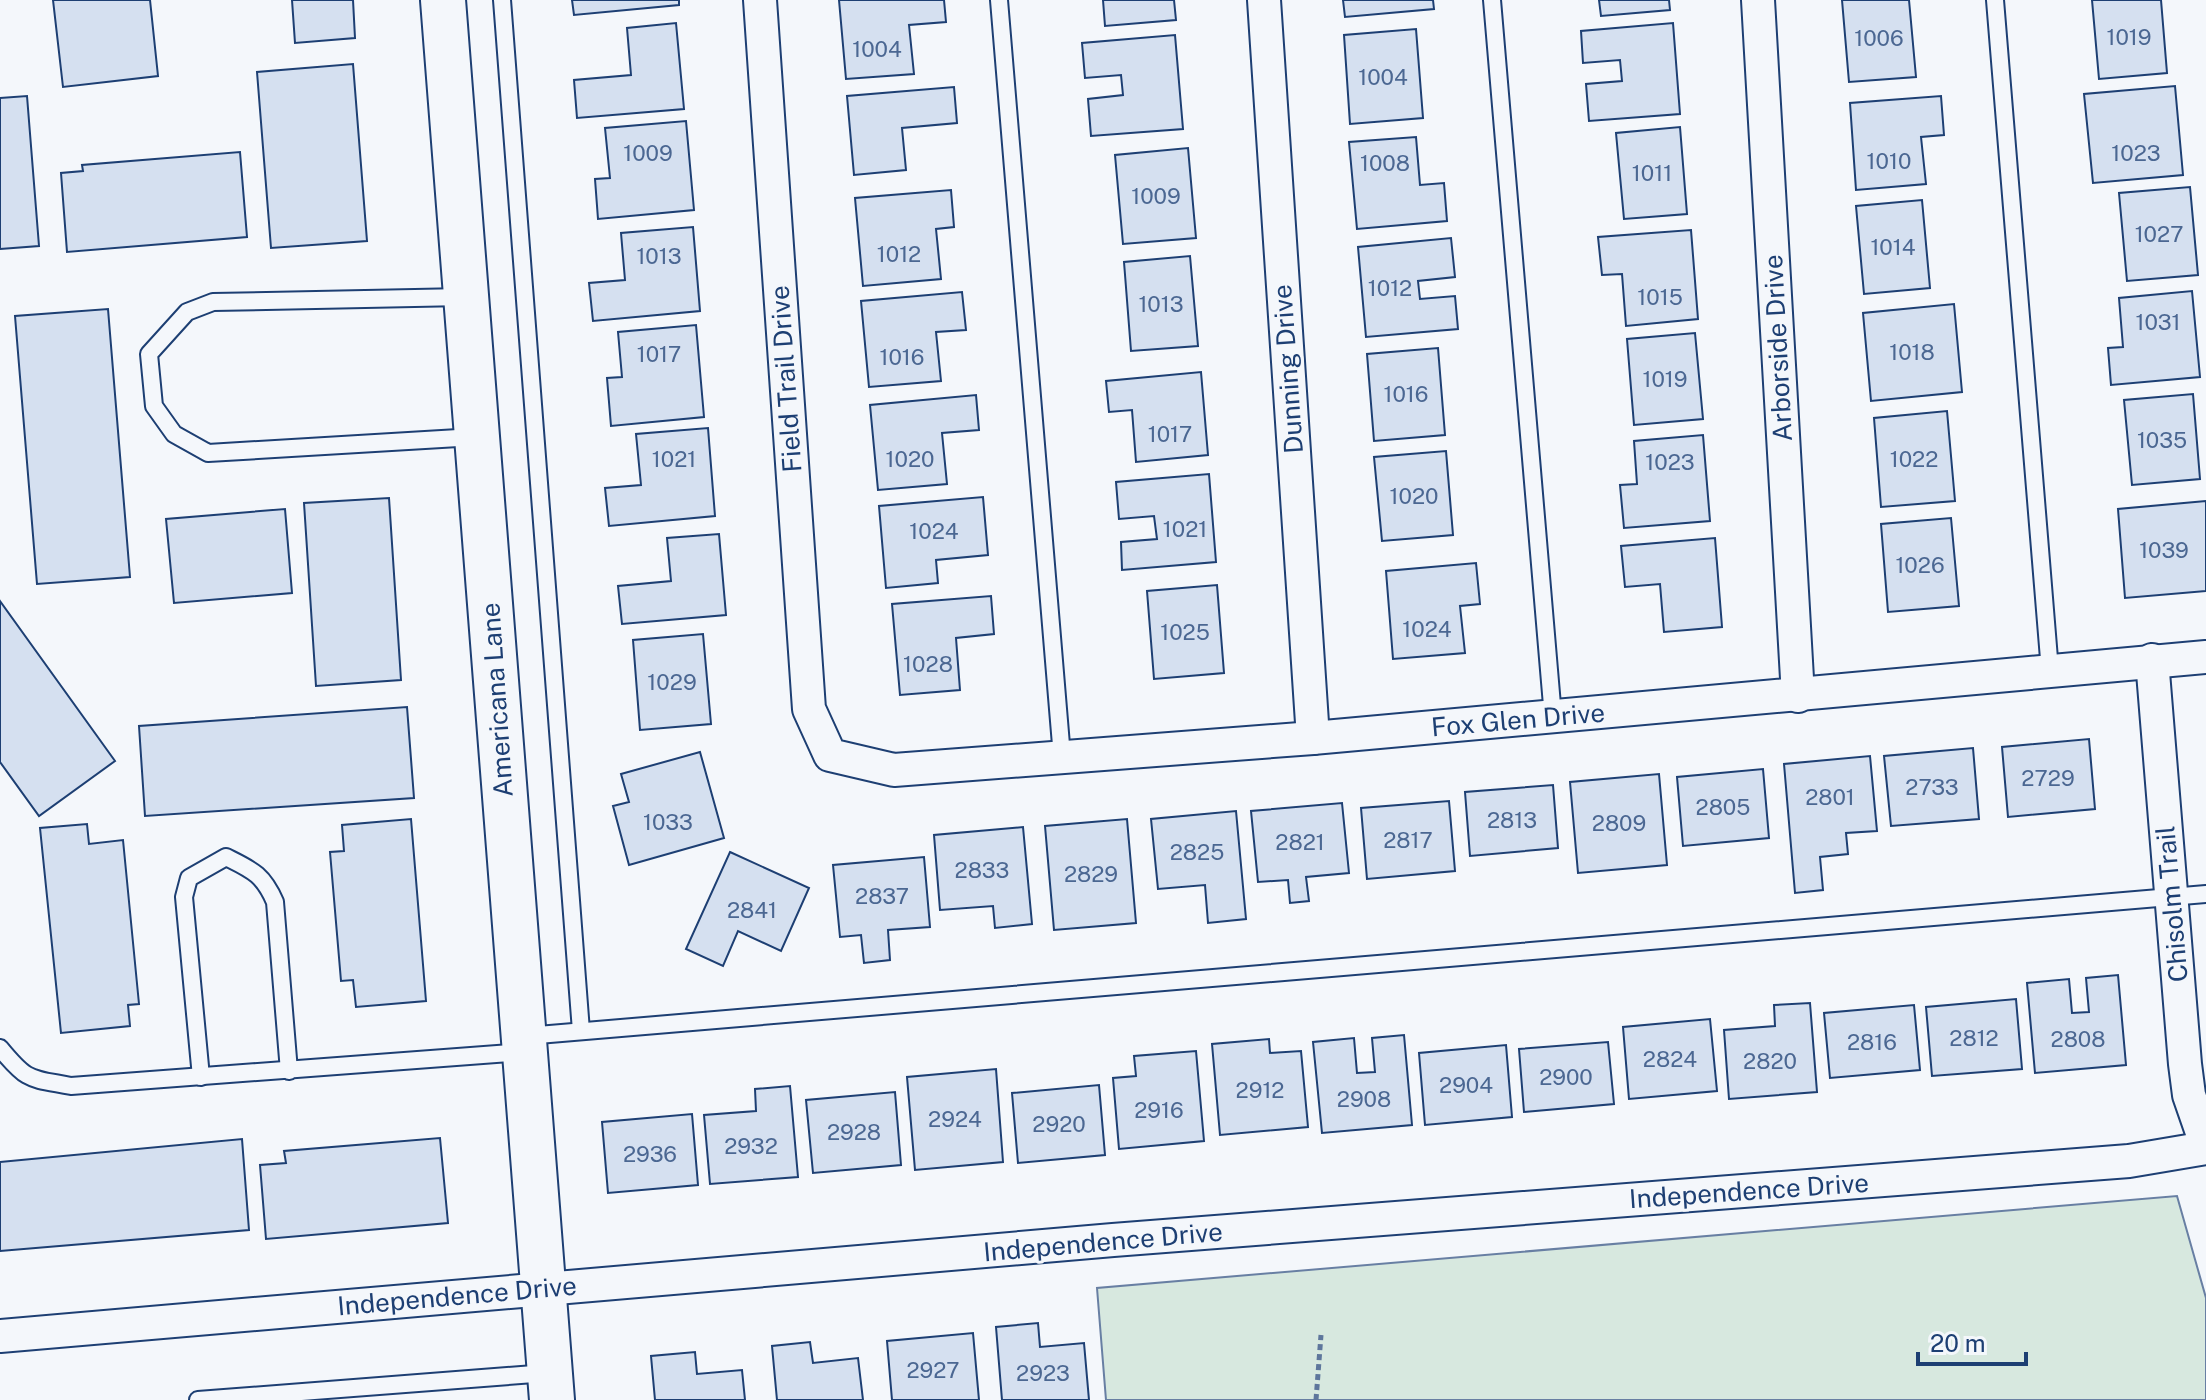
<svg xmlns="http://www.w3.org/2000/svg" width="2206" height="1400" font-family="'Public Sans',sans-serif">
	<style>
		.green { fill: #d7e8df; stroke: #687fa3; stroke-width: 2 }
		.building { fill: #d5e0f0; stroke: #1d3f73; stroke-width: 2 }
		.lines { fill: none; stroke-linecap: round; stroke-linejoin: round }
		.lane-casing { stroke: #1d3f73; stroke-width: 20 }
		.street-casing { stroke: #1d3f73; stroke-width: 36 }
		.secondary-casing { stroke: #1d3f73; stroke-width: 48 }
		.path { stroke: #5e769c; stroke-width: 5; stroke-dasharray: 6 4; stroke-linecap: butt }
		.lane { stroke: #f4f7fb; stroke-width: 16 }
		.street { stroke: #f4f7fb; stroke-width: 32 }
		.secondary { stroke: #f4f7fb; stroke-width: 44 }
		.labels { text-anchor: middle; stroke-width: 6; stroke-linejoin: round; paint-order: stroke }
		.number-label { font-size: 22px; fill: #4b6792 }
		.street-label { font-size: 26px; fill: #1d3f73; stroke: #f4f7fb }
	</style>
	<rect width="100%" height="100%" fill="#f4f7fb"/>
	<polygon class="green" points="2177,1196 2206,1298 2206,1400 1106,1400 1097,1288"/>
	<g class="building">
		<polygon points="53,0 150,0 158,76 63,87"/>
		<polygon points="292,0 353,0 355,38 295,43"/>
		<polygon points="572,0 679,0 679,5 574,15"/>
		<polygon points="839,0 944,0 946,22 909,25 914,74 846,79"/>
		<polygon points="1103,0 1174,0 1176,20 1105,26"/>
		<polygon points="1343,0 1433,0 1434,9 1345,17"/>
		<polygon points="1599,0 1669,0 1670,10 1601,16"/>
		<polygon points="1842,0 1909,0 1916,77 1849,82"/>
		<polygon points="2092,0 2161,0 2167,73 2099,79"/>
		<polygon points="676,23 684,109 577,118 574,80 631,75 627,28"/>
		<polygon points="1673,23 1680,114 1589,121 1586,84 1622,81 1620,60 1583,63 1581,31"/>
		<polygon points="1416,29 1423,118 1350,124 1344,35"/>
		<polygon points="1175,35 1183,129 1091,136 1088,99 1123,95 1121,75 1085,78 1082,43"/>
		<polygon points="353,64 367,241 271,248 257,72"/>
		<polygon points="2175,86 2183,175 2093,183 2084,94"/>
		<polygon points="954,87 957,123 902,128 906,170 854,175 847,96"/>
		<polygon points="27,96 39,246 0,249 0,98"/>
		<polygon points="1941,96 1944,135 1921,137 1926,184 1856,190 1850,103"/>
		<polygon points="686,121 694,210 598,219 595,179 610,178 605,128"/>
		<polygon points="1680,127 1687,214 1624,219 1616,133"/>
		<polygon points="1416,137 1420,185 1444,183 1447,221 1357,229 1349,142"/>
		<polygon points="1188,148 1196,238 1123,244 1115,155"/>
		<polygon points="240,152 247,237 67,252 61,173 83,171 82,165"/>
		<polygon points="2190,187 2198,275 2127,281 2119,193"/>
		<polygon points="951,190 954,227 936,229 941,279 863,286 855,198"/>
		<polygon points="1922,200 1930,288 1864,294 1856,206"/>
		<polygon points="693,227 700,311 593,321 589,283 625,280 621,233"/>
		<polygon points="1691,230 1698,319 1626,326 1622,274 1602,275 1598,237"/>
		<polygon points="1451,238 1455,277 1418,281 1420,299 1455,296 1458,329 1366,337 1358,247"/>
		<polygon points="1190,256 1198,346 1131,351 1124,262"/>
		<polygon points="2192,291 2200,377 2111,385 2108,348 2123,347 2119,298"/>
		<polygon points="962,292 966,330 936,332 941,381 869,387 861,301"/>
		<polygon points="1954,304 1962,392 1871,401 1863,313"/>
		<polygon points="108,309 130,577 37,584 15,316"/>
		<polygon points="696,325 704,417 611,426 607,378 622,377 618,332"/>
		<polygon points="1695,333 1703,419 1634,425 1627,339"/>
		<polygon points="1438,348 1445,435 1374,441 1367,354"/>
		<polygon points="1201,372 1208,455 1136,462 1132,410 1109,412 1106,381"/>
		<polygon points="2193,394 2200,479 2132,485 2124,400"/>
		<polygon points="976,395 979,430 942,433 947,484 878,490 870,405"/>
		<polygon points="1947,411 1955,501 1881,507 1874,418"/>
		<polygon points="708,428 715,516 609,526 605,488 641,485 636,434"/>
		<polygon points="1703,435 1710,521 1624,528 1620,485 1637,484 1634,441"/>
		<polygon points="1446,451 1453,535 1382,541 1374,457"/>
		<polygon points="1209,474 1216,562 1122,570 1121,542 1157,539 1154,516 1119,519 1116,482"/>
		<polygon points="983,497 988,555 936,560 938,583 886,588 879,506"/>
		<polygon points="389,498 401,680 316,686 304,503"/>
		<polygon points="2206,501 2206,591 2125,598 2118,509"/>
		<polygon points="285,509 292,593 174,603 166,519"/>
		<polygon points="1951,518 1959,606 1888,612 1881,524"/>
		<polygon points="719,534 726,615 622,624 618,586 671,581 667,538"/>
		<polygon points="1715,538 1722,627 1664,632 1660,584 1625,587 1621,546"/>
		<polygon points="1476,563 1480,604 1460,606 1465,653 1393,659 1386,571"/>
		<polygon points="1217,585 1224,673 1154,679 1147,591"/>
		<polygon points="991,596 994,634 956,638 960,690 900,695 892,604"/>
		<polygon points="0,601 115,761 39,816 0,762"/>
		<polygon points="703,634 711,724 640,730 633,640"/>
		<polygon points="407,707 414,798 145,816 139,726"/>
		<polygon points="2089,739 2095,809 2008,817 2002,747"/>
		<polygon points="1973,748 1979,819 1891,826 1884,756"/>
		<polygon points="700,752 724,838 629,865 613,806 629,802 621,774"/>
		<polygon points="1870,756 1877,831 1846,833 1848,854 1820,857 1823,890 1795,893 1784,764"/>
		<polygon points="1763,769 1769,838 1683,846 1677,777"/>
		<polygon points="1659,774 1667,865 1578,873 1570,782"/>
		<polygon points="1553,785 1558,848 1470,856 1465,792"/>
		<polygon points="1449,801 1455,871 1367,879 1361,808"/>
		<polygon points="1342,803 1349,873 1306,877 1309,901 1290,903 1288,880 1258,882 1251,811"/>
		<polygon points="1236,811 1246,919 1208,923 1205,885 1158,889 1151,819"/>
		<polygon points="411,819 426,1001 356,1007 353,980 341,981 330,852 344,851 342,825"/>
		<polygon points="1127,819 1136,923 1054,930 1045,826"/>
		<polygon points="87,824 89,844 123,840 139,1004 128,1005 130,1026 61,1033 40,828"/>
		<polygon points="1023,827 1032,924 995,928 993,906 940,910 934,835"/>
		<polygon points="730,852 809,888 781,951 738,931 723,966 686,949"/>
		<polygon points="924,857 930,927 888,930 890,960 864,963 861,935 840,937 833,865"/>
		<polygon points="2118,975 2126,1065 2035,1073 2027,983 2069,979 2072,1013 2089,1012 2086,978"/>
		<polygon points="2016,999 2022,1069 1932,1076 1926,1007"/>
		<polygon points="1810,1003 1817,1092 1729,1099 1724,1030 1775,1026 1774,1005"/>
		<polygon points="1914,1005 1920,1070 1830,1078 1824,1013"/>
		<polygon points="1710,1019 1717,1091 1629,1099 1623,1027"/>
		<polygon points="1404,1035 1412,1125 1322,1133 1313,1042 1354,1038 1357,1073 1375,1072 1372,1038"/>
		<polygon points="1269,1039 1270,1053 1301,1051 1308,1127 1220,1135 1212,1044"/>
		<polygon points="1608,1042 1614,1104 1524,1112 1519,1049"/>
		<polygon points="1506,1045 1512,1117 1425,1125 1419,1053"/>
		<polygon points="1196,1051 1204,1141 1119,1149 1113,1078 1136,1076 1134,1056"/>
		<polygon points="996,1069 1003,1162 915,1170 907,1077"/>
		<polygon points="1099,1085 1105,1155 1018,1163 1012,1093"/>
		<polygon points="790,1086 798,1177 710,1184 704,1115 756,1111 755,1089"/>
		<polygon points="895,1092 901,1165 813,1173 806,1100"/>
		<polygon points="692,1114 698,1185 608,1193 602,1122"/>
		<polygon points="440,1138 448,1223 266,1239 260,1165 286,1163 284,1151"/>
		<polygon points="242,1139 249,1230 0,1251 0,1162"/>
		<polygon points="1038,1323 1040,1347 1084,1343 1089,1400 1002,1400 996,1327"/>
		<polygon points="973,1333 979,1400 892,1400 887,1341"/>
		<polygon points="810,1342 813,1363 858,1358 863,1400 777,1400 772,1346"/>
		<polygon points="695,1352 697,1374 742,1370 745,1400 655,1400 651,1356"/>
	</g>
	<g class="lines">
		<defs>
			<g id="lane">
				<polyline points="502,0 581,1031"/>
				<polyline points="999,0 1062,757"/>
				<polyline points="1492,0 1553,717"/>
				<polyline points="1995,0 2050,671"/>
				<polyline points="464,297 213,302 187,312 149,354 154,406 174,434 208,453 475,437"/>
				<polyline points="526,1036 2206,894"/>
				<path d="M0 1048C28 1082 29 1078 71 1086L523 1052"/>
				<path d="M201 1077 184 897 189 878 226 857C252 870 263 874 275 902L289 1071"/>
				<polyline points="198,1400 547,1373"/>
			</g>
			<g id="street">
				<polyline points="760,0 809,709 830,755 894,770 1313,738 2206,657"/>
				<polyline points="1264,0 1313,738"/>
				<polyline points="1758,0 1798,696"/>
				<polyline points="2152,660 2185,1064 2189,1095 2206,1144"/>
				<polyline points="0,1336 1113,1240 2129,1161 2206,1148"/>
			</g>
			<polyline id="secondary" points="443,0 552,1400"/>
		</defs>
		<use href="#lane" class="lane-casing"/>
		<use href="#street" class="street-casing"/>
		<use href="#secondary" class="secondary-casing"/>
		<polyline class="path" points="1316,1400 1321,1335"/>
		<use href="#lane" class="lane"/>
		<use href="#street" class="street"/>
		<use href="#secondary" class="secondary"/>
	</g>
	<g class="labels">
		<g class="number-label">
			<text x="2129" y="45">1019</text>
			<text x="1879" y="46">1006</text>
			<text x="877" y="57">1004</text>
			<text x="1383" y="85">1004</text>
			<text x="648" y="161">1009</text>
			<text x="2136" y="161">1023</text>
			<text x="1889" y="169">1010</text>
			<text x="1385" y="171">1008</text>
			<text x="1652" y="181">1011</text>
			<text x="1156" y="204">1009</text>
			<text x="2159" y="242">1027</text>
			<text x="1893" y="255">1014</text>
			<text x="899" y="262">1012</text>
			<text x="659" y="264">1013</text>
			<text x="1390" y="296">1012</text>
			<text x="1660" y="305">1015</text>
			<text x="1161" y="312">1013</text>
			<text x="2158" y="330">1031</text>
			<text x="1912" y="360">1018</text>
			<text x="659" y="362">1017</text>
			<text x="902" y="365">1016</text>
			<text x="1665" y="387">1019</text>
			<text x="1406" y="402">1016</text>
			<text x="1170" y="442">1017</text>
			<text x="2162" y="448">1035</text>
			<text x="674" y="467">1021</text>
			<text x="910" y="467">1020</text>
			<text x="1914" y="467">1022</text>
			<text x="1670" y="470">1023</text>
			<text x="1414" y="504">1020</text>
			<text x="1185" y="537">1021</text>
			<text x="934" y="539">1024</text>
			<text x="2164" y="558">1039</text>
			<text x="1920" y="573">1026</text>
			<text x="1427" y="637">1024</text>
			<text x="1185" y="640">1025</text>
			<text x="928" y="672">1028</text>
			<text x="672" y="690">1029</text>
			<text x="2048" y="786">2729</text>
			<text x="1932" y="795">2733</text>
			<text x="1830" y="805">2801</text>
			<text x="1723" y="815">2805</text>
			<text x="1512" y="828">2813</text>
			<text x="668" y="830">1033</text>
			<text x="1619" y="831">2809</text>
			<text x="1408" y="848">2817</text>
			<text x="1300" y="850">2821</text>
			<text x="1197" y="860">2825</text>
			<text x="982" y="878">2833</text>
			<text x="1091" y="882">2829</text>
			<text x="882" y="904">2837</text>
			<text x="752" y="918">2841</text>
			<text x="1974" y="1046">2812</text>
			<text x="2078" y="1047">2808</text>
			<text x="1872" y="1050">2816</text>
			<text x="1670" y="1067">2824</text>
			<text x="1770" y="1069">2820</text>
			<text x="1566" y="1085">2900</text>
			<text x="1466" y="1093">2904</text>
			<text x="1260" y="1098">2912</text>
			<text x="1364" y="1107">2908</text>
			<text x="1159" y="1118">2916</text>
			<text x="955" y="1127">2924</text>
			<text x="1059" y="1132">2920</text>
			<text x="854" y="1140">2928</text>
			<text x="751" y="1154">2932</text>
			<text x="650" y="1162">2936</text>
			<text x="933" y="1378">2927</text>
			<text x="1043" y="1381">2923</text>
		</g>
		<g class="street-label">
			<text transform="translate(1778 348) rotate(-93)" y="9">Arborside Drive</text>
			<text transform="translate(1288 369) rotate(-94)" y="9">Dunning Drive</text>
			<text transform="translate(786 379) rotate(-94)" y="9">Field Trail Drive</text>
			<text transform="translate(497 700) rotate(-94)" y="9">Americana Lane</text>
			<text transform="translate(1518 720) rotate(-5)" y="9">Fox Glen Drive</text>
			<text transform="translate(2172 904) rotate(-95)" y="9">Chisolm Trail</text>
			<text transform="translate(1749 1191) rotate(-4)" y="9">Independence Drive</text>
			<text transform="translate(1103 1242) rotate(-5)" y="9">Independence Drive</text>
			<text transform="translate(457 1296) rotate(-5)" y="9">Independence Drive</text>
		</g>
	</g>
	<path d="M1918 1352v12h108v-12" fill="none" stroke="#1d3f73" stroke-width="4"/>
	<text x="1930" y="1352" font-size="24" fill="#1d3f73" stroke="#f4f7fb" stroke-width="6" paint-order="stroke">20 m</text>
</svg>
